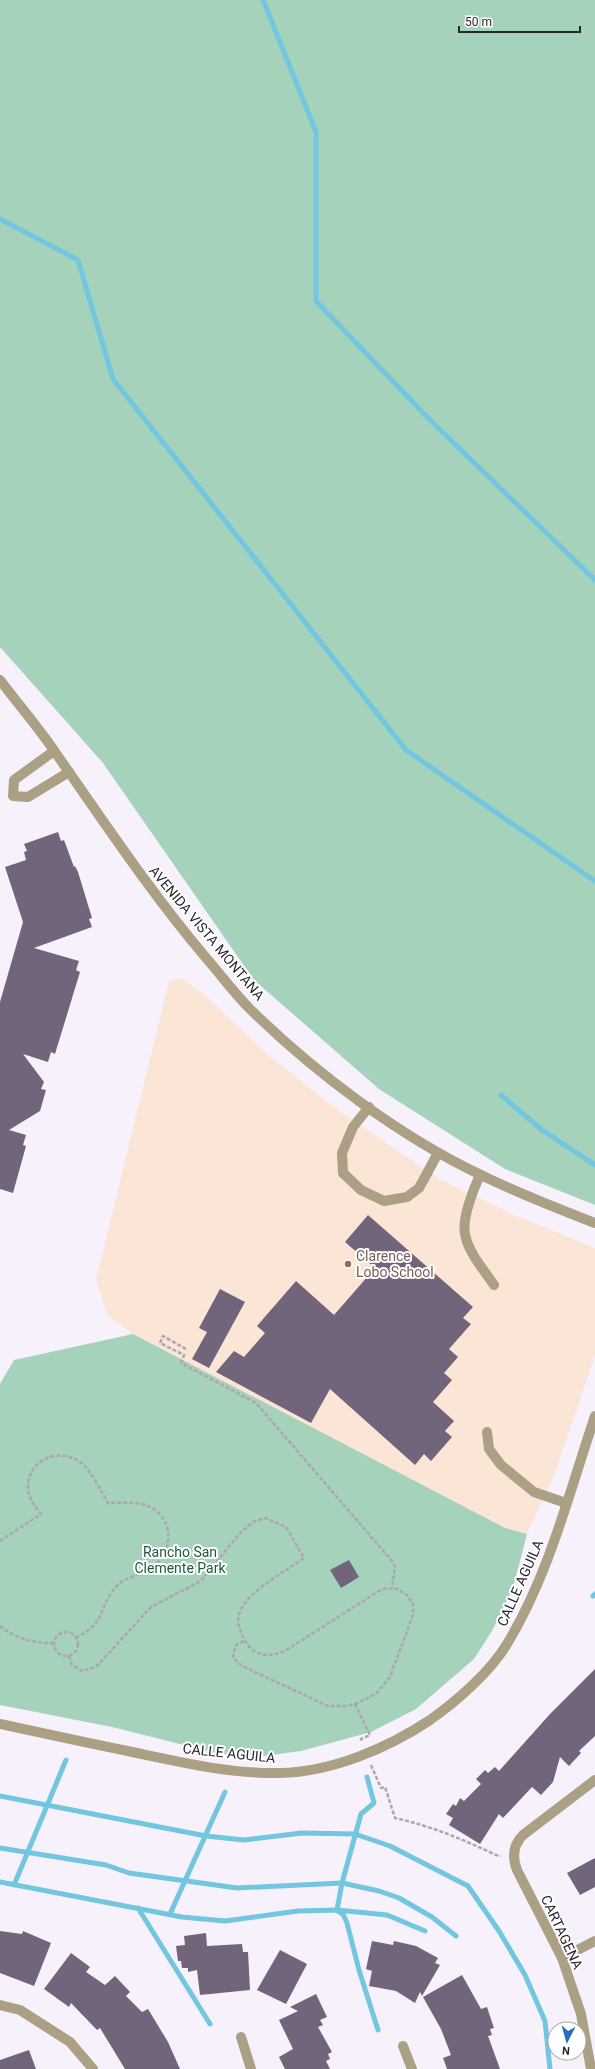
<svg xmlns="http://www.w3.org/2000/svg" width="595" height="2069" font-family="Roboto,sans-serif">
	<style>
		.education { fill: #fbe5d7 }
		.green { fill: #a5d2ba }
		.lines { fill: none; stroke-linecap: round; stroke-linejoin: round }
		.stream { stroke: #72c6df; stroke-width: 5 }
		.building { fill: #72657b }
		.path { stroke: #aca6b0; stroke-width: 2.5; stroke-dasharray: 4 2; stroke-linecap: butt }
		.minor { stroke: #ab9f84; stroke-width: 10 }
		.education-dot { fill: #8d6e63; stroke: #fff; stroke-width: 1.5 }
		.labels { text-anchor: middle; stroke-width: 4; stroke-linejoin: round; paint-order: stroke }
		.street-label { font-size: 14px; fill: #2b252f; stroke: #fff }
		.education-label { font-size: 14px; fill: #785e54; stroke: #fff; text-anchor: start }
		.park-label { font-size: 14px; fill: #21583f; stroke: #fff }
	</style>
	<rect width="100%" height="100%" fill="#f7f1fc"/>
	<polygon class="education" points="182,978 205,995 268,1055 334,1107 439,1179 512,1214 595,1248 595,1356 554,1475 527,1534 505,1529 133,1334 108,1316 96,1280 169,981"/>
	<g class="green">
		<polygon points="0,0 595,0 595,1205 505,1169 379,1089 254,980 103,763 0,647"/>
		<polygon points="133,1334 505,1528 527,1534 513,1588 492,1631 474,1659 416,1709 371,1732 301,1751 265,1756 220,1754 112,1727 0,1705 0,1384 14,1360"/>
	</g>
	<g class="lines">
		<g class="stream">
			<polyline points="263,0 316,132 316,301 429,419 595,580"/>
			<polyline points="0,219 78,260 113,379 406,750 595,881"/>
			<polyline points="501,1095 542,1130 595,1165"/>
			<polyline points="593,1596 595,1594"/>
			<polyline points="0,1796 206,1836 244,1840 302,1833 355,1834 390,1846 468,1886 499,1931 525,1975 545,2021 550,2069"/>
			<polyline points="0,1848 106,1865 129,1873 237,1888 342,1883 379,1891 399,1898 432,1917 456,1936"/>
			<polyline points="0,1882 182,1917 225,1921 298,1911 337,1910 387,1915 425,1931"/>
			<polyline points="14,1885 66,1760"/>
			<polyline points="138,1908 210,2024"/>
			<polyline points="337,1910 342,1883 361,1814 374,1803 367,1777"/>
			<polyline points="338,1911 343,1914 347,1923 359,1970 378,2030"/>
			<polyline points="170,1914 225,1792"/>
		</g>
	</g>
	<g class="building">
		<polygon points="58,832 61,841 64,840 74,867 75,866 78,872 92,918 89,919 92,927 34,948 79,961 76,970 80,972 55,1054 51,1052 48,1062 23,1054 44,1082 41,1089 46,1090 40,1111 9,1130 26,1135 23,1145 26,1146 13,1193 0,1189 0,1002 23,922 5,867 26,860 24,852 27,851 24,844"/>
		<polygon points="368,1215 473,1307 463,1318 471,1324 449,1349 458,1357 444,1373 452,1380 433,1402 454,1421 445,1431 452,1437 431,1461 424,1454 415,1465 330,1389 311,1423 216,1372 234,1351 244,1357 265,1333 257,1326 296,1281 334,1315 375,1268 345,1242"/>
		<polygon points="220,1289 245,1302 209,1368 192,1359 207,1332 199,1328"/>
		<polygon points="349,1560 359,1577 341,1588 330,1570"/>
		<polygon points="595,1669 595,1736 579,1751 581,1753 569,1766 560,1757 553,1782 541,1795 532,1787 503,1818 499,1814 480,1844 449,1825 453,1818 446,1814 453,1804 456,1806 460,1798 464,1801 481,1784 476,1779 485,1770 488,1773 495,1767 499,1771 550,1714"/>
		<polygon points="595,1858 595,1887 580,1895 567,1873"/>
		<polygon points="0,1931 22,1934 23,1931 51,1943 34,1986 0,1973"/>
		<polygon points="206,1933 207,1946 242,1944 243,1952 248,1952 250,1990 200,1995 197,1970 188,1972 188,1968 182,1968 181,1961 178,1961 176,1946 185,1945 184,1936"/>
		<polygon points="372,1941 393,1945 394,1941 416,1946 438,1958 435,1963 440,1965 422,1996 420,1992 415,2003 396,1991 369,1986 372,1971 366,1969"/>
		<polygon points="280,1950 307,1964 286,2004 257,1990"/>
		<polygon points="71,1953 90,1967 86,1972 105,1985 115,1976 130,1992 126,1996 142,2012 148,2009 168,2042 180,2069 125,2069 100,2028 97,2030 71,2003 69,2007 44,1989"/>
		<polygon points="462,1975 481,2009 487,2007 494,2028 490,2029 492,2035 488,2036 500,2069 447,2069 443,2058 451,2055 441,2029 423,1997"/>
		<polygon points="316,1994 327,2017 320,2020 323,2025 318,2027 332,2052 328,2054 330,2059 326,2061 330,2069 285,2069 279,2057 293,2049 279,2020 298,2011 290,2007"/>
		<polygon points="29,2050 36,2069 0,2069 0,2060"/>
	</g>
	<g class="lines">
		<g class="path">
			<polyline points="186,1349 163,1336 160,1343 184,1355 181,1363 256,1403 392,1561 395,1567 392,1589"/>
			<path d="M0 1541 41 1514C35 1507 29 1499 28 1489 27 1460 57 1447 80 1462 90 1468 102 1493 108 1503 120 1503 137 1501 148 1506 174 1518 174 1549 154 1566 143 1576 127 1575 117 1586 99 1604 107 1623 77 1637"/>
			<path d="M0 1626C17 1639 32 1643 54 1643"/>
			<circle cx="66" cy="1644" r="12"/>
			<path d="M69 1656 72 1665 82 1671 96 1667 151 1607 201 1581 240 1533 253 1522 265 1518 286 1527 304 1558C286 1571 245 1593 239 1614 236 1624 242 1637 248 1645 258 1658 272 1656 285 1651L379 1591 387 1588 397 1589 407 1595 413 1604V1615L390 1677 376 1694 355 1704 346 1706H328L242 1666 233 1658 235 1646 245 1640"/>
			<polyline points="355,1704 370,1735 361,1739 362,1741"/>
			<path d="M371 1765 381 1788 385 1787 395 1818C431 1826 462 1839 496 1855L501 1856"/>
		</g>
		<g class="minor">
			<path d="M0 680C18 704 38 727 55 752 104 822 151 893 207 959 221 975 234 993 250 1009 314 1072 399 1136 481 1175 518 1193 556 1208 595 1223"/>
			<polyline points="54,751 14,780 13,796 28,797 69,772"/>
			<polyline points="369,1107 353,1127 342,1153 343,1173 361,1190 384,1201 407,1197 419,1188 438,1153"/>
			<path d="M480 1175C473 1190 462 1218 465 1234 468 1252 484 1270 494 1285"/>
			<polyline points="487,1432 489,1449 501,1465 534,1492 566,1503"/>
			<path d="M0 1724C46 1734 92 1744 137 1753 184 1763 232 1774 280 1773 332 1772 388 1748 430 1720 457 1701 490 1672 507 1644 549 1575 569 1493 595 1416"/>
			<polyline points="562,1958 595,1941"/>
			<polyline points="0,2005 20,2010 70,2042 93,2069"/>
			<polyline points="241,2037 251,2069"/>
			<polyline points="403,2046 412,2069"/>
			<path d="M591 2069 581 2014 562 1958 517 1870C512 1857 513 1845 523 1835L595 1780"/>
		</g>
	</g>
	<circle class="education-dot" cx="348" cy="1264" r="4"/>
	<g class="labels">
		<g class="street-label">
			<text transform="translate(207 933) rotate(50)" y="5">AVENIDA VISTA MONTANA</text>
			<text transform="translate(520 1583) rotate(-66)" y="5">CALLE AGUILA</text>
			<text transform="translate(229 1753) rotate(6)" y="5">CALLE AGUILA</text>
			<text transform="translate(562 1932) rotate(65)" y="5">CARTAGENA</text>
		</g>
		<g class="education-label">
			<text x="356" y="1261">Clarence<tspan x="356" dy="16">Lobo School</tspan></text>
		</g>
		<g class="park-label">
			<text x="180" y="1557">Rancho San<tspan x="180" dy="16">Clemente Park</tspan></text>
		</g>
	</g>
	<g transform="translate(567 2041) rotate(186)"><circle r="19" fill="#ffffff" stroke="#aaa8ac"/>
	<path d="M0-3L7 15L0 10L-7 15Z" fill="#286ebf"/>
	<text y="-6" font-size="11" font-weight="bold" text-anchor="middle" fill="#2b252f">N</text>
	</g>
	<path d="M459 26v6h121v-6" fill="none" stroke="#2b252f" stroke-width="2"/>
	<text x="465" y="26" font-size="12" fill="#2b252f" stroke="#ffffff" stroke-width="3" paint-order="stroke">50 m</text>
</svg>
